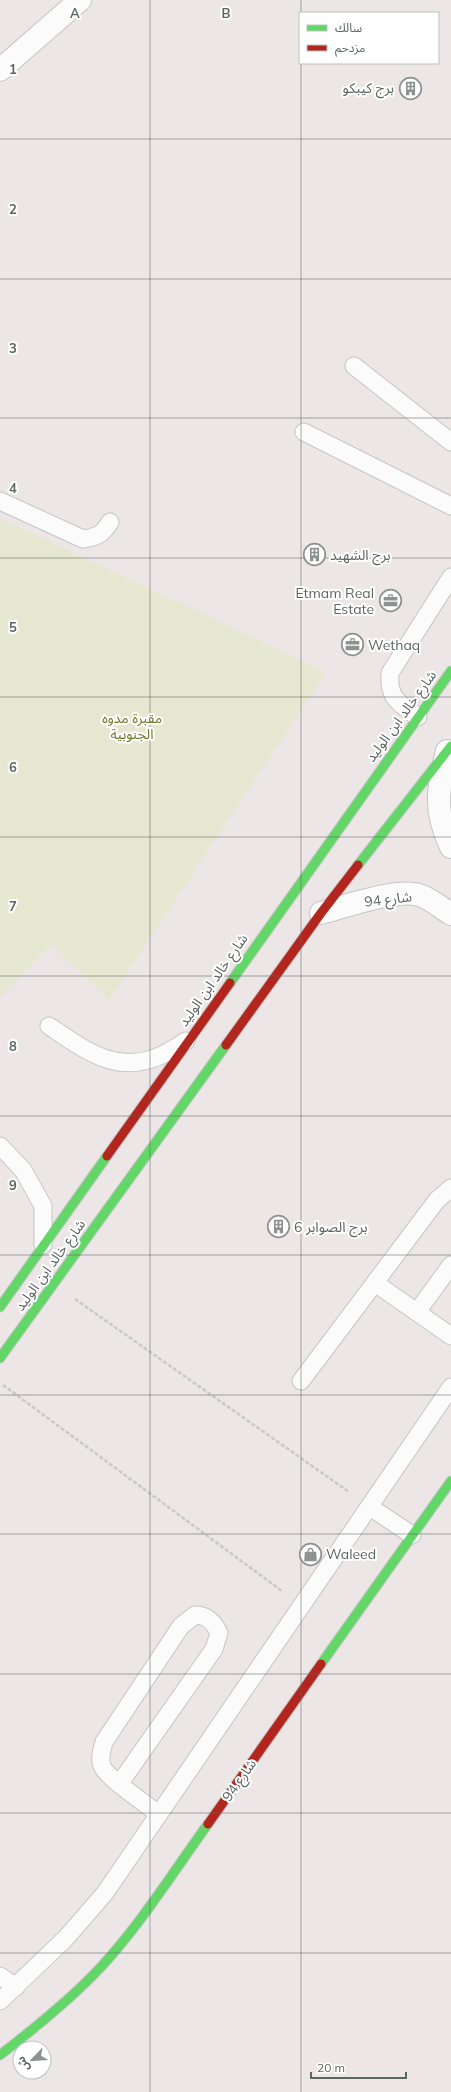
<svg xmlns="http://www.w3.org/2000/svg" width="451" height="2092" font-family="Mulish,'Noto Sans Arabic',sans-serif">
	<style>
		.green { fill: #e6e7d0 }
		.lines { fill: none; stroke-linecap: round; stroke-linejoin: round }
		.lane-casing { stroke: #c6c5c5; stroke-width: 19 }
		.street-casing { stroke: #c6c5c5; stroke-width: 24 }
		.fast-casing { stroke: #c6c5c5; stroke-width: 11 }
		.jam-casing { stroke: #c6c5c5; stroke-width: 11 }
		.path { stroke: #c7cbc5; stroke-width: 2.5; stroke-dasharray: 4 2; stroke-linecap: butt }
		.lane { stroke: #fcfbfb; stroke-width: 17 }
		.street { stroke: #fcfbfb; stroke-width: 22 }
		.fast { stroke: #63d668; stroke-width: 9 }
		.jam { stroke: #b3261e; stroke-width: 9 }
		.grid { fill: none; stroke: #5b6562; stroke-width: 1; stroke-opacity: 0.55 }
		.labels { text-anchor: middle; stroke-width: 4; stroke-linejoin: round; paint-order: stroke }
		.poi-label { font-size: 14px; fill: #5b6562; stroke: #fff; text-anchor: start }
		.street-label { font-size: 14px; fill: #5b6562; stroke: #fff }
		.park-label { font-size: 14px; fill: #6d7a2c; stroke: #fff }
		.grid-label { font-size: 13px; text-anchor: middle; font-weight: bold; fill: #5b6562; stroke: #fff; stroke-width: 4; stroke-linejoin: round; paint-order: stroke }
	</style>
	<rect width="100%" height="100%" fill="#ece6e6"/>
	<polygon class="green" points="0,518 326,672 109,1000 51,944 0,997"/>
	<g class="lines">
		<defs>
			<g id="lane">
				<polyline points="354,366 451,442"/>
				<polyline points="304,432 451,506"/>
				<path d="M0 501 83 539C97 537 103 534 110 522"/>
				<path d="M418 717C399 703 388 699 390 673L451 577"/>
				<path d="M49 1026C85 1050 117 1076 162 1055 170 1051 178 1046 186 1041"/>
				<polyline points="0,1146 23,1170 43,1206 43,1245"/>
				<polyline points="375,1283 451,1336"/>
				<polyline points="417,1312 451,1265"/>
				<polyline points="301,1381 437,1200 451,1188"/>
				<polyline points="370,1507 412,1535"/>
				<path d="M120 1783 214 1649 219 1633C214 1622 207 1615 195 1615L181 1626 104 1742C102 1750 99 1758 102 1766 107 1778 147 1805 159 1814"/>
				<polyline points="0,1976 16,1987"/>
				<polyline points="0,2001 66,1938 105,1893 451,1387"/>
			</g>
			<g id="street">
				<polyline points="0,70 80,0"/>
				<path d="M447 751C438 791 433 808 451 847"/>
				<path d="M321 913C344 907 397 888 419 895 430 898 441 908 451 914"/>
			</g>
			<g id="fast">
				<polyline points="358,865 451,746"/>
				<polyline points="230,983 451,671"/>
				<polyline points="0,1307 107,1156"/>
				<polyline points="0,1358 226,1045"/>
				<polyline points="321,1664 451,1481"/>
				<path d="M0 2055C35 2028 70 2000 100 1968 141 1924 173 1872 208 1824"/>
			</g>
			<g id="jam">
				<polyline points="226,1045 321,913 358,865"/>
				<polyline points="107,1156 230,983"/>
				<polyline points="208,1824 321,1664"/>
			</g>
		</defs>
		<use href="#lane" class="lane-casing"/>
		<use href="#street" class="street-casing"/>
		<use href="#fast" class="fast-casing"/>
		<use href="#jam" class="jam-casing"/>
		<g class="path">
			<polyline points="75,1299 349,1492"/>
			<polyline points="3,1385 282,1591"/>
		</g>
		<use href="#lane" class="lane"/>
		<use href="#street" class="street"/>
		<use href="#fast" class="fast"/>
		<use href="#jam" class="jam"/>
	</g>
	<path class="grid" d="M150 0V2092M301 0V13M301 63V2092M0 139H451M0 279H451M0 418H451M0 558H451M0 697H451M0 837H451M0 976H451M0 1116H451M0 1255H451M0 1395H451M0 1534H451M0 1674H451M0 1813H451M0 1953H451"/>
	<defs>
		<symbol id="building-ring" viewBox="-11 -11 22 22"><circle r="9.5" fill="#fff" stroke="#8e9290" stroke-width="1.5"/><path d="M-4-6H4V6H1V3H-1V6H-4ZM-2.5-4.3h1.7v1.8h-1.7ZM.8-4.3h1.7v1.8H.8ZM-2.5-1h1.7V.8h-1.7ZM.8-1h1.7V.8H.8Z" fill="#8e9290"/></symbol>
		<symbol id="office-ring" viewBox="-11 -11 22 22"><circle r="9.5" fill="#fff" stroke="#8e9290" stroke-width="1.5"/><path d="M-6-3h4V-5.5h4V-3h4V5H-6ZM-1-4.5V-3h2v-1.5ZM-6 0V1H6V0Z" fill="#8e9290"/></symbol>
		<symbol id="shop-ring" viewBox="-11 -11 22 22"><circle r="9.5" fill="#fff" stroke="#8e9290" stroke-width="1.5"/><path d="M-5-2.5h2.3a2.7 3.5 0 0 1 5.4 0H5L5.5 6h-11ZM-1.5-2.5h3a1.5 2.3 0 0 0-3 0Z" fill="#8e9290"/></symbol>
	</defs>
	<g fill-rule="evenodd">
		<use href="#building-ring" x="398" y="76" width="25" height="25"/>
		<use href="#building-ring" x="302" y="542" width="25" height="25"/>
		<use href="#office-ring" x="378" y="588" width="25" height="25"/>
		<use href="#office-ring" x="340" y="632" width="25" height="25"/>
		<use href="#building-ring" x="266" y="1214" width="25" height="25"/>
		<use href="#shop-ring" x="298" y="1542" width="25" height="25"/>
	</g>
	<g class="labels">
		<g class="poi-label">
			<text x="394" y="93" text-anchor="end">برج كيبكو</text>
			<text x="330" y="560">برج الشهيد</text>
			<text x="374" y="598" text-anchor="end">Etmam Real<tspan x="374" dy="16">Estate</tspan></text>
			<text x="368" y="650">Wethaq</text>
			<text x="294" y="1232">برج الصوابر 6</text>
			<text x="326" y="1559">Waleed</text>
		</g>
		<g class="street-label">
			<text transform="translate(401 716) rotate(-54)" y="5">شارع خالد ابن الوليد</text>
			<text transform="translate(388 899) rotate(-7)" y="5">شارع 94</text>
			<text transform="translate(213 980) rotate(-55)" y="5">شارع خالد ابن الوليد</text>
			<text transform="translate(50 1265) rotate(-54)" y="5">شارع خالد ابن الوليد</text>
			<text transform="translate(239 1780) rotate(-55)" y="5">شارع 94</text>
		</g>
		<g class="park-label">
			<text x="132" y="723">مقبرة مدوه<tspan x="132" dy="16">الجنوبية</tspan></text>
		</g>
	</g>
	<g class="grid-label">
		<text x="75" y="18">A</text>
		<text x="226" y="18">B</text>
		<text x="13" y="74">1</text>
		<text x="13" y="214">2</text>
		<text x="13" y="353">3</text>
		<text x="13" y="493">4</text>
		<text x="13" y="632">5</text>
		<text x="13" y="772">6</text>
		<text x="13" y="911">7</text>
		<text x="13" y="1051">8</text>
		<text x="13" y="1190">9</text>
	</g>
	<rect x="299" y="12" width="140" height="52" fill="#ffffff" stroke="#bdc1c0"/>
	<rect x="307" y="25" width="20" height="6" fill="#63d668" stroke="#bdc1c0"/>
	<text x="335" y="32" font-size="12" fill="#5b6562">سالك</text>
	<rect x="307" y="45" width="20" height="6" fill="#b3261e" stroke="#bdc1c0"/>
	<text x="335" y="52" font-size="12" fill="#5b6562">مزدحم</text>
	<g transform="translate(32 2060) rotate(245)"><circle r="19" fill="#ffffff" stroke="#bdc1c0"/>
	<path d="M0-3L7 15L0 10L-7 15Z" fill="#8e9290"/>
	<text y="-6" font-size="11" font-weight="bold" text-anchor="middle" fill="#5b6562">ش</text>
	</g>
	<path d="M311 2072v6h95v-6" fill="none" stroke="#5b6562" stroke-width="2"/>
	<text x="317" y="2072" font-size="12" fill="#5b6562" stroke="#ffffff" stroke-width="3" paint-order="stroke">20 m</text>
</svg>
